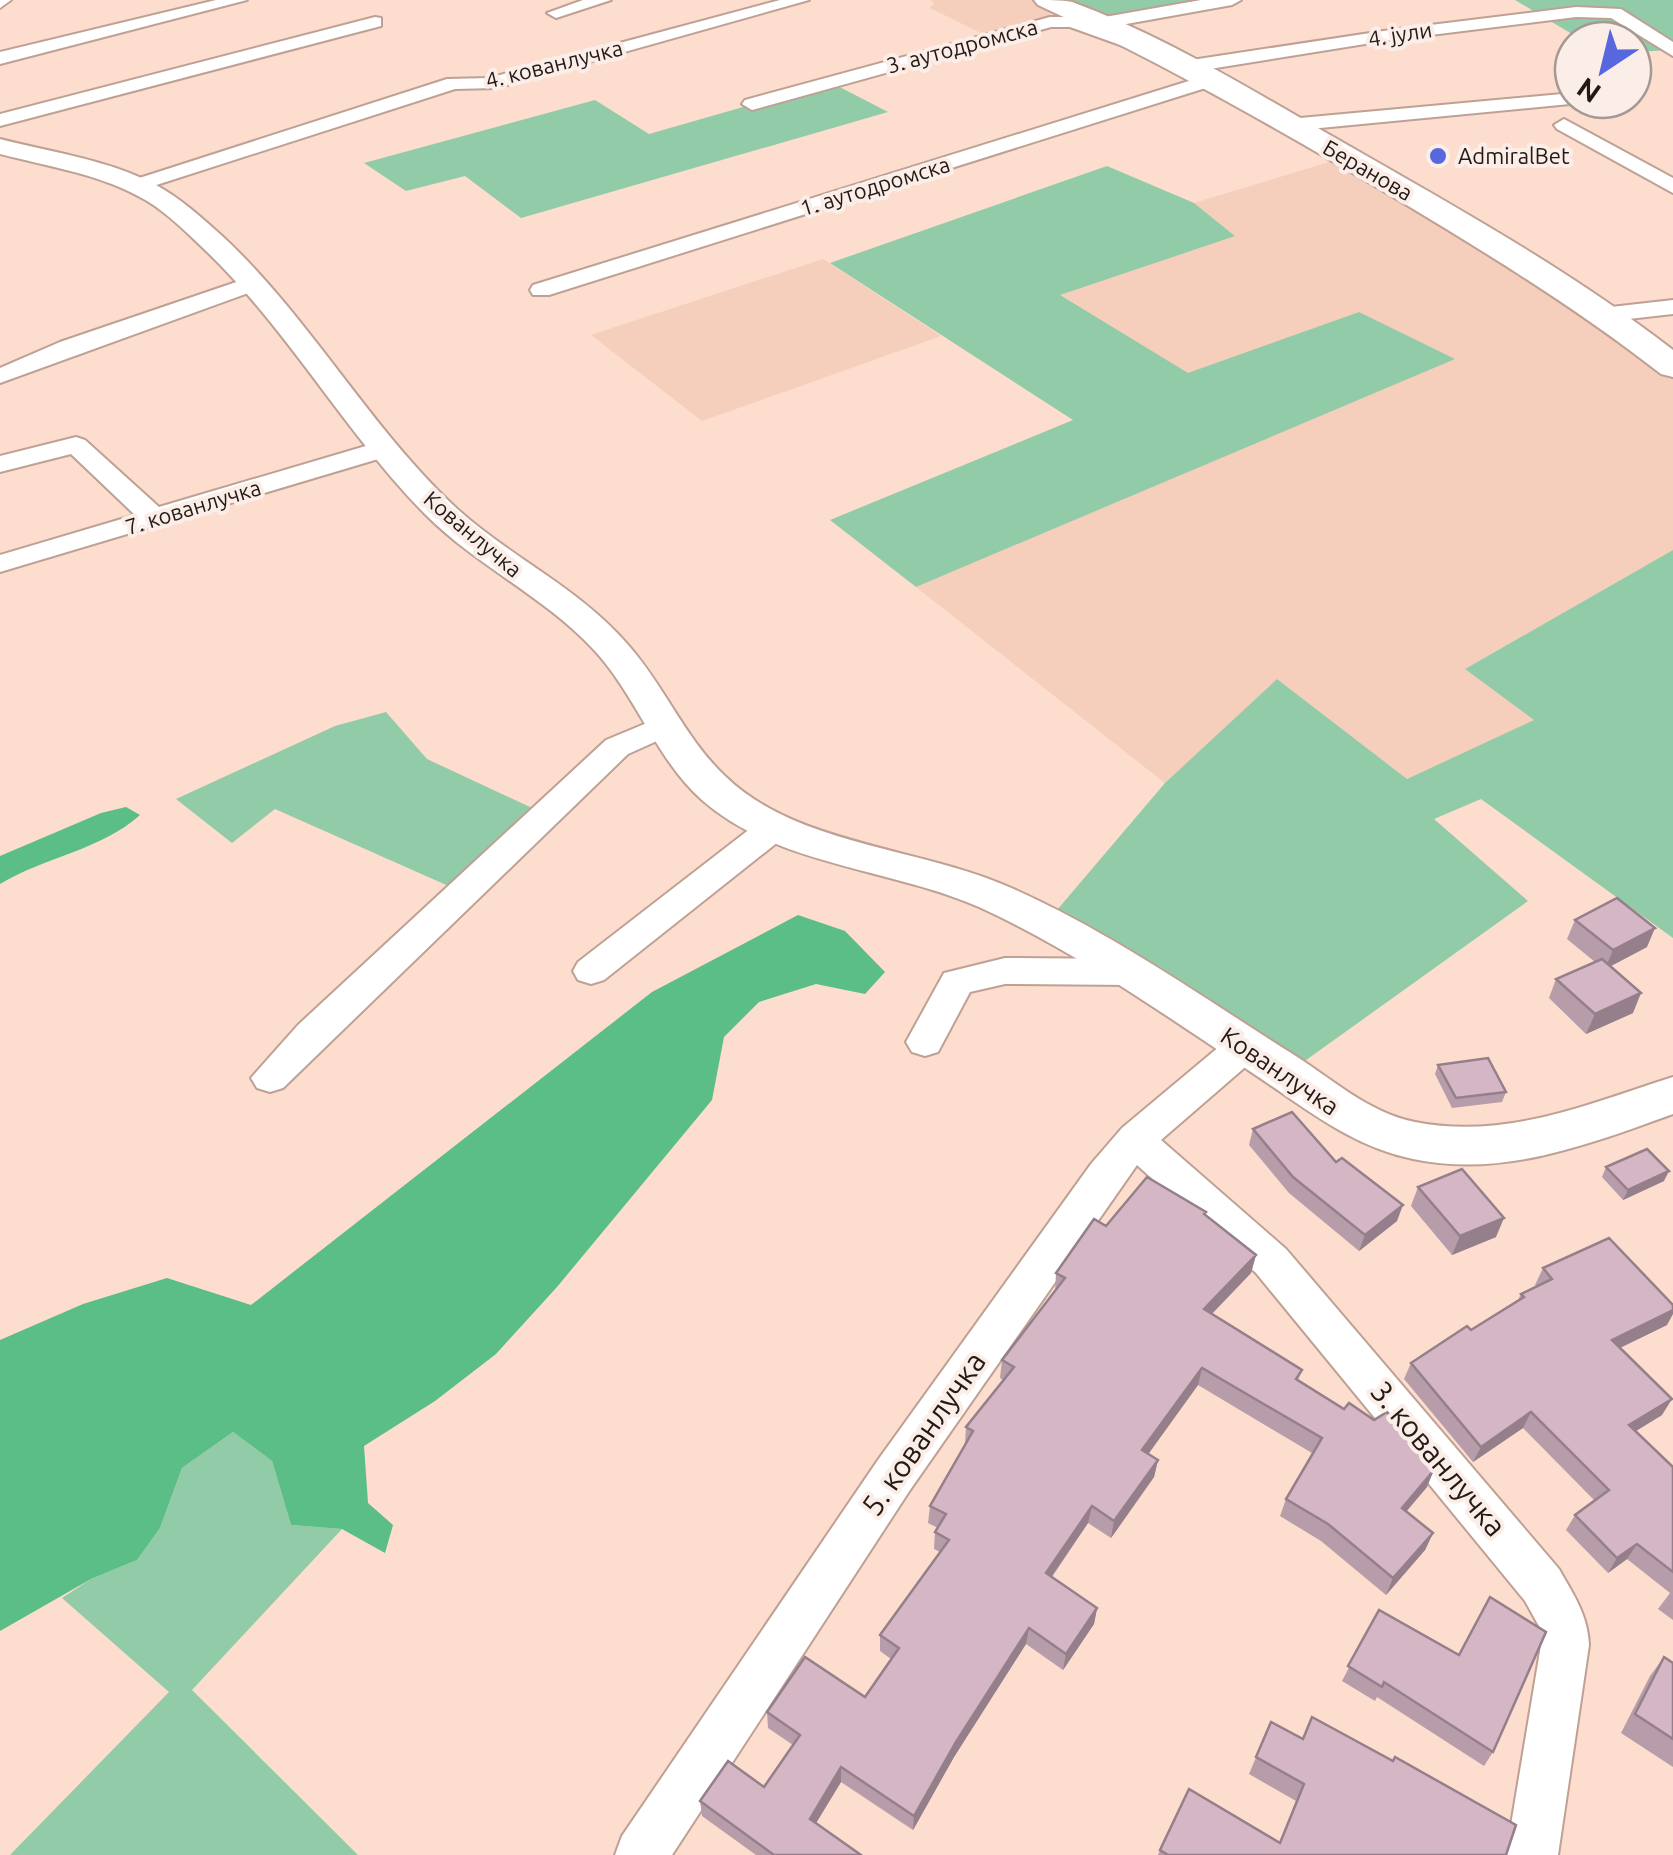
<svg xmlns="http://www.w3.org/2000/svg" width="1673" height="1855" font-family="Ubuntu,sans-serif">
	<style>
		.built { fill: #f5cebc }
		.green { fill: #92cba8 }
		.forest { fill: #5abe86 }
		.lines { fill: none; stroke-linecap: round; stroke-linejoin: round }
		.minor-casing { stroke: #bea194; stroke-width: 4 }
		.tertiary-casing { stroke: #bea194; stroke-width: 4 }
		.secondary-casing { stroke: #bea194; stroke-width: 4 }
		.minor { fill: #fff; fill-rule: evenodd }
		.tertiary { fill: #fff; fill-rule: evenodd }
		.secondary { fill: #fff; fill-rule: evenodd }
		.wall { fill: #b69da9 }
		.shaded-wall { fill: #947f8a }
		.building { fill: #d4b6c5; stroke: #947f8a; stroke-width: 2.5 }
		.poi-dot { fill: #5767dd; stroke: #fbeee9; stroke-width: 4 }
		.labels { text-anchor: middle; stroke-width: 8; stroke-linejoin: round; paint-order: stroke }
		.far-street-label { font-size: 22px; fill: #241914; stroke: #fbeee9 }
		.far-poi-label { font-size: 22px; fill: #241914; stroke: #fbeee9; text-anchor: start }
		.street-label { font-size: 25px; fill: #241914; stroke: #fbeee9 }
		.near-street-label { font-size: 30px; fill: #241914; stroke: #fbeee9 }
	</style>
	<rect width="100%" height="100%" fill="#fcddce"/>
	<g class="built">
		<polygon points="930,0 1047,0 1077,13 989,37 930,8 934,3"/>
		<polygon points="1346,157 1673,367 1673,550 1466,668 1535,720 1407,779 1277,679 1165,783 916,587 1453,359 1359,312 1188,374 1059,295 1234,235 1194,203"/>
		<polygon points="823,259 941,336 702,421 591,335"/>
	</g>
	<g class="green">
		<polygon points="1048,0 1233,0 1099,23"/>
		<polygon points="1515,0 1673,0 1673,50 1633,52 1633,40 1582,40"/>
		<polygon points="830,82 888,112 521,218 465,176 406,191 364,163 595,100 649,134"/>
		<polygon points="1107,166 1194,203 1235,236 1060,295 1188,373 1359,312 1455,359 916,587 830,520 1073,420 830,263"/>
		<polygon points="1673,550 1673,938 1481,799 1434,819 1528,901 1288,1073 1046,923 1165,783 1277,679 1407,779 1534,720 1465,669"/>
		<polygon points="386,712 427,759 545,814 462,892 275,809 232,843 176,799 335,726"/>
		<polygon points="233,1432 272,1461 291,1525 342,1529 192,1690 358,1855 10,1855 169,1692 62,1598 91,1579 137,1560 160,1528 182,1468"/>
	</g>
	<g class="forest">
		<path d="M126 807 140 815C101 850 45 857 0 884V856L101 813Z"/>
		<polygon points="798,915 845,931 885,972 865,994 816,984 759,1002 724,1037 712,1100 557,1287 496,1354 435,1401 364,1446 368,1503 393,1525 385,1553 342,1529 291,1525 272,1461 233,1432 182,1468 160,1528 137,1560 91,1579 0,1631 0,1340 83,1304 167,1278 251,1305 652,992"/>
	</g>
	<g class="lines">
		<defs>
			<g id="minor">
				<polygon points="0,0 11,0 0,8"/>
				<polygon points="216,0 247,0 0,64 0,52"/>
				<polygon points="583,0 611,0 556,18 547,13"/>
				<polygon points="780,0 809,0 496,88 455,89 144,189 137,191 126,185 130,181 447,79 489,78"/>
				<polygon points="1201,0 1241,0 1232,5 1104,28 1132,41 1123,46 1070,27 1051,27 752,110 742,104 745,100 1050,17 1072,17 1090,23 1099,18"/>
				<polygon points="1576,7 1621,9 1673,42 1673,56 1611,18 1576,17 1390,40 1185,73 1176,67 1185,61 1390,30"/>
				<polygon points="375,17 381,18 381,26 0,126 0,114"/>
				<polygon points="1208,75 1218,81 1215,85 549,295 533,295 530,290 533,285"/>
				<polygon points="1573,93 1573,100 1582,100 1580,103 1289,131 1279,125 1289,119"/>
				<polygon points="1564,119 1673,178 1673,193 1557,129 1554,125"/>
				<polygon points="254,276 262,278 265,283 262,288 0,383 0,368 60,342"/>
				<polygon points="1673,300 1673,314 1602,322 1590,315 1602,308"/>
				<polygon points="76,437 85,440 159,507 386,440 399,448 395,454 0,572 0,555 135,515 71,454 0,472 0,456"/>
				<polygon points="666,715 677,718 682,725 677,732 628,754 283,1088 270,1092 257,1088 251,1078 298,1025 606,740"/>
				<polygon points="776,815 788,818 793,826 788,834 604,980 591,984 578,980 573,971 578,962 764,818"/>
				<polygon points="1005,958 1130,959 1143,963 1148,972 1143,981 1130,985 1005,984 970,992 938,1052 925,1056 912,1052 906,1042 944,973"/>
				<path d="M1245 1032 1258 1036 1264 1046 1258 1056 1161 1140 1286 1249 1559 1569C1573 1594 1588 1615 1589 1645L1558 1855H1506L1541 1645 1540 1628 1525 1601 1256 1273 1137 1165 910 1490 672 1855H615L622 1836 878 1460 1091 1164 1122 1128 1232 1036Z"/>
			</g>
			<path id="tertiary" d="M0 139C51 152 109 160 156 185 180 198 201 217 221 235 309 316 367 424 454 506 509 557 580 588 629 646 665 687 686 740 726 777 796 845 922 848 1009 887 1109 931 1199 995 1291 1053 1330 1077 1368 1113 1415 1122 1506 1140 1588 1104 1673 1077V1114C1590 1144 1503 1178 1413 1159 1350 1146 1304 1107 1251 1072 1163 1014 1076 951 979 907 891 868 777 866 702 800 656 759 636 695 594 650 545 597 477 566 426 515 344 432 287 327 202 247 182 228 162 208 138 196 95 173 46 166 0 154Z"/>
			<path id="secondary" d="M1034 0C1047 0 1061 0 1072 2 1162 35 1248 88 1330 135 1447 202 1567 268 1673 350V377L1661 374C1579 310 1490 255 1400 201 1282 131 1163 63 1038 5Z"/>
		</defs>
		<use href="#minor" class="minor-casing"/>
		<use href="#tertiary" class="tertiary-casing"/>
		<use href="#secondary" class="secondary-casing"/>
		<use href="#minor" class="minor"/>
		<use href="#tertiary" class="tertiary"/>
		<use href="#secondary" class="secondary"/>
	</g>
	<g class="wall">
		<polygon points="1575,920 1647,947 1611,966 1633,1013 1586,1034 1549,998 1556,979 1595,962 1567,939"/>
		<polygon points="1438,1065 1506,1092 1502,1102 1452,1108 1435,1074"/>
		<polygon points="1253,1129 1336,1162 1397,1221 1359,1251 1289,1193 1249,1145"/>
		<polygon points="1606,1167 1664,1181 1623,1200 1602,1177"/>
		<polygon points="1418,1187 1496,1237 1452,1255 1411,1206"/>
		<polygon points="1206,1212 1205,1215 1256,1255 1251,1273 1212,1314 1302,1370 1298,1380 1427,1487 1406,1511 1433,1533 1425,1550 1386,1595 1321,1541 1280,1516 1286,1499 1312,1453 1198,1385 1148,1454 1158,1460 1154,1477 1111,1538 1088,1523 1052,1577 1097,1608 1094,1624 1063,1670 1026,1644 954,1757 913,1830 841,1782 816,1823 861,1855 756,1855 702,1816 700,1801 764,1787 793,1745 768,1728 767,1712 865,1697 891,1659 880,1651 880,1635 940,1552 934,1549 935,1532 938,1528 928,1523 930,1506 965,1444 966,1427 1003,1380 1000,1378 1002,1360 1055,1292 1056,1273 1106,1226"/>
		<polygon points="1543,1268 1667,1325 1620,1348 1662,1415 1635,1431 1673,1467 1673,1620 1658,1609 1670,1593 1627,1559 1608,1573 1566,1530 1575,1515 1595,1501 1523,1428 1473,1462 1404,1379 1411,1363 1471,1330 1518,1300 1521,1294 1537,1286 1535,1285"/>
		<polygon points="1379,1610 1493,1752 1484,1766 1377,1697 1375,1701 1342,1681"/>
		<polygon points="1664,1657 1673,1663 1673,1767 1621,1733 1650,1676"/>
		<polygon points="1271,1722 1506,1855 1158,1855 1160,1850 1280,1843 1296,1801 1249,1774"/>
	</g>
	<g class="shaded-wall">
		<polygon points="1655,928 1647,947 1605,969 1613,950"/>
		<polygon points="1641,993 1633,1013 1586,1034 1595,1014"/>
		<polygon points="1669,1171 1664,1181 1623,1200 1628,1190"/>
		<polygon points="1403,1205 1397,1221 1359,1251 1365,1235"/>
		<polygon points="1504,1218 1496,1237 1452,1255 1460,1236"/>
		<polygon points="1256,1255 1251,1273 1199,1327 1204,1309"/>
		<polygon points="1673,1310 1673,1314 1667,1325 1603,1356 1612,1340"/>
		<polygon points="1202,1368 1198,1385 1139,1467 1142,1450"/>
		<polygon points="1672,1399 1662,1415 1620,1441 1629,1425"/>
		<polygon points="1531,1412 1523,1428 1473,1462 1481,1447"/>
		<polygon points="1158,1460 1154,1477 1111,1538 1114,1521"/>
		<polygon points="1434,1470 1427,1487 1395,1525 1402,1508"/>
		<polygon points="1092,1506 1088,1523 1043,1589 1046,1573"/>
		<polygon points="1433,1533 1425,1550 1386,1595 1393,1578"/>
		<polygon points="1637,1544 1627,1559 1608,1573 1617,1558"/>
		<polygon points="1097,1608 1094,1624 1063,1670 1066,1654"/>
		<polygon points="1029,1628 1026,1644 954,1757 913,1830 914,1816 956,1742"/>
		<polygon points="841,1767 841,1782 810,1833 810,1819"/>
	</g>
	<g class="building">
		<polygon points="1617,898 1655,928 1613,950 1575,920"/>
		<polygon points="1602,959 1641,993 1595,1014 1556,979"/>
		<polygon points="1488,1058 1506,1092 1456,1098 1438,1065"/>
		<polygon points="1292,1112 1336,1162 1342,1158 1403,1205 1365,1235 1293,1177 1253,1129"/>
		<polygon points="1647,1149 1669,1171 1628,1190 1606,1167"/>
		<polygon points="1462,1169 1504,1218 1460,1236 1418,1187"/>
		<polygon points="1147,1177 1206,1212 1204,1214 1256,1255 1204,1309 1302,1370 1296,1379 1344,1409 1349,1403 1374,1420 1387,1412 1434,1470 1402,1508 1433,1533 1393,1578 1328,1524 1286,1499 1322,1438 1202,1368 1142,1450 1158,1460 1114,1521 1092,1506 1046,1573 1097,1608 1066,1654 1029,1628 956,1742 914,1816 841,1767 810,1819 861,1855 774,1855 700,1801 728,1761 764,1787 800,1735 767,1712 805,1657 865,1697 899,1648 880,1635 949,1540 935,1532 946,1514 930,1506 973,1431 966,1427 1014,1367 1002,1360 1065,1278 1056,1273 1094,1219 1106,1226"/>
		<polygon points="1609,1238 1673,1305 1673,1310 1612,1340 1672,1399 1629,1425 1673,1467 1673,1572 1637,1544 1617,1558 1575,1515 1609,1490 1531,1412 1481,1447 1411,1363 1467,1326 1471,1330 1524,1297 1521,1294 1552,1279 1543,1268"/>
		<polygon points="1490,1597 1546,1632 1493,1752 1384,1682 1382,1687 1348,1666 1379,1610 1459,1655"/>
		<polygon points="1664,1657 1673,1663 1673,1739 1635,1714"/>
		<polygon points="1312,1717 1393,1761 1395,1757 1516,1825 1506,1855 1168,1855 1160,1850 1189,1789 1280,1843 1304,1784 1256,1757 1271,1722 1303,1739"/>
	</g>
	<circle class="poi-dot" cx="1438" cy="156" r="10"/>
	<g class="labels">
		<g class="far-street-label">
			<text transform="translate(1400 34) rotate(-9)" y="8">4. јули</text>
			<text transform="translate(962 46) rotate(-15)" y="8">3. аутодромска</text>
			<text transform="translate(554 64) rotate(-14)" y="8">4. кованлучка</text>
			<text transform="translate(1368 170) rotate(30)" y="8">Беранова</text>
			<text transform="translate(875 186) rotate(-17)" y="8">1. аутодромска</text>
			<text transform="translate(193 507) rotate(-17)" y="8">7. кованлучка</text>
			<text transform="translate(473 534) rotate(40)" y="8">Кованлучка</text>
		</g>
		<g class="far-poi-label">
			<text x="1458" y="164">AdmiralBet</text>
		</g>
		<g class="street-label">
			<text transform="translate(1280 1071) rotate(34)" y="9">Кованлучка</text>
		</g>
		<g class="near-street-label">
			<text transform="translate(924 1434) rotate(-55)" y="10">5. кованлучка</text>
			<text transform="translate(1438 1459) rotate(50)" y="10">3. кованлучка</text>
		</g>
	</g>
	<g transform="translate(1603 70) rotate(215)"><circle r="48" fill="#fbeee9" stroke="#a59994" stroke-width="2.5"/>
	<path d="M0-8L18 38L0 25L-18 38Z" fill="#5767dd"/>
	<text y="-15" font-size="28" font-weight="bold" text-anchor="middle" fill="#241914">N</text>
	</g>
</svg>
